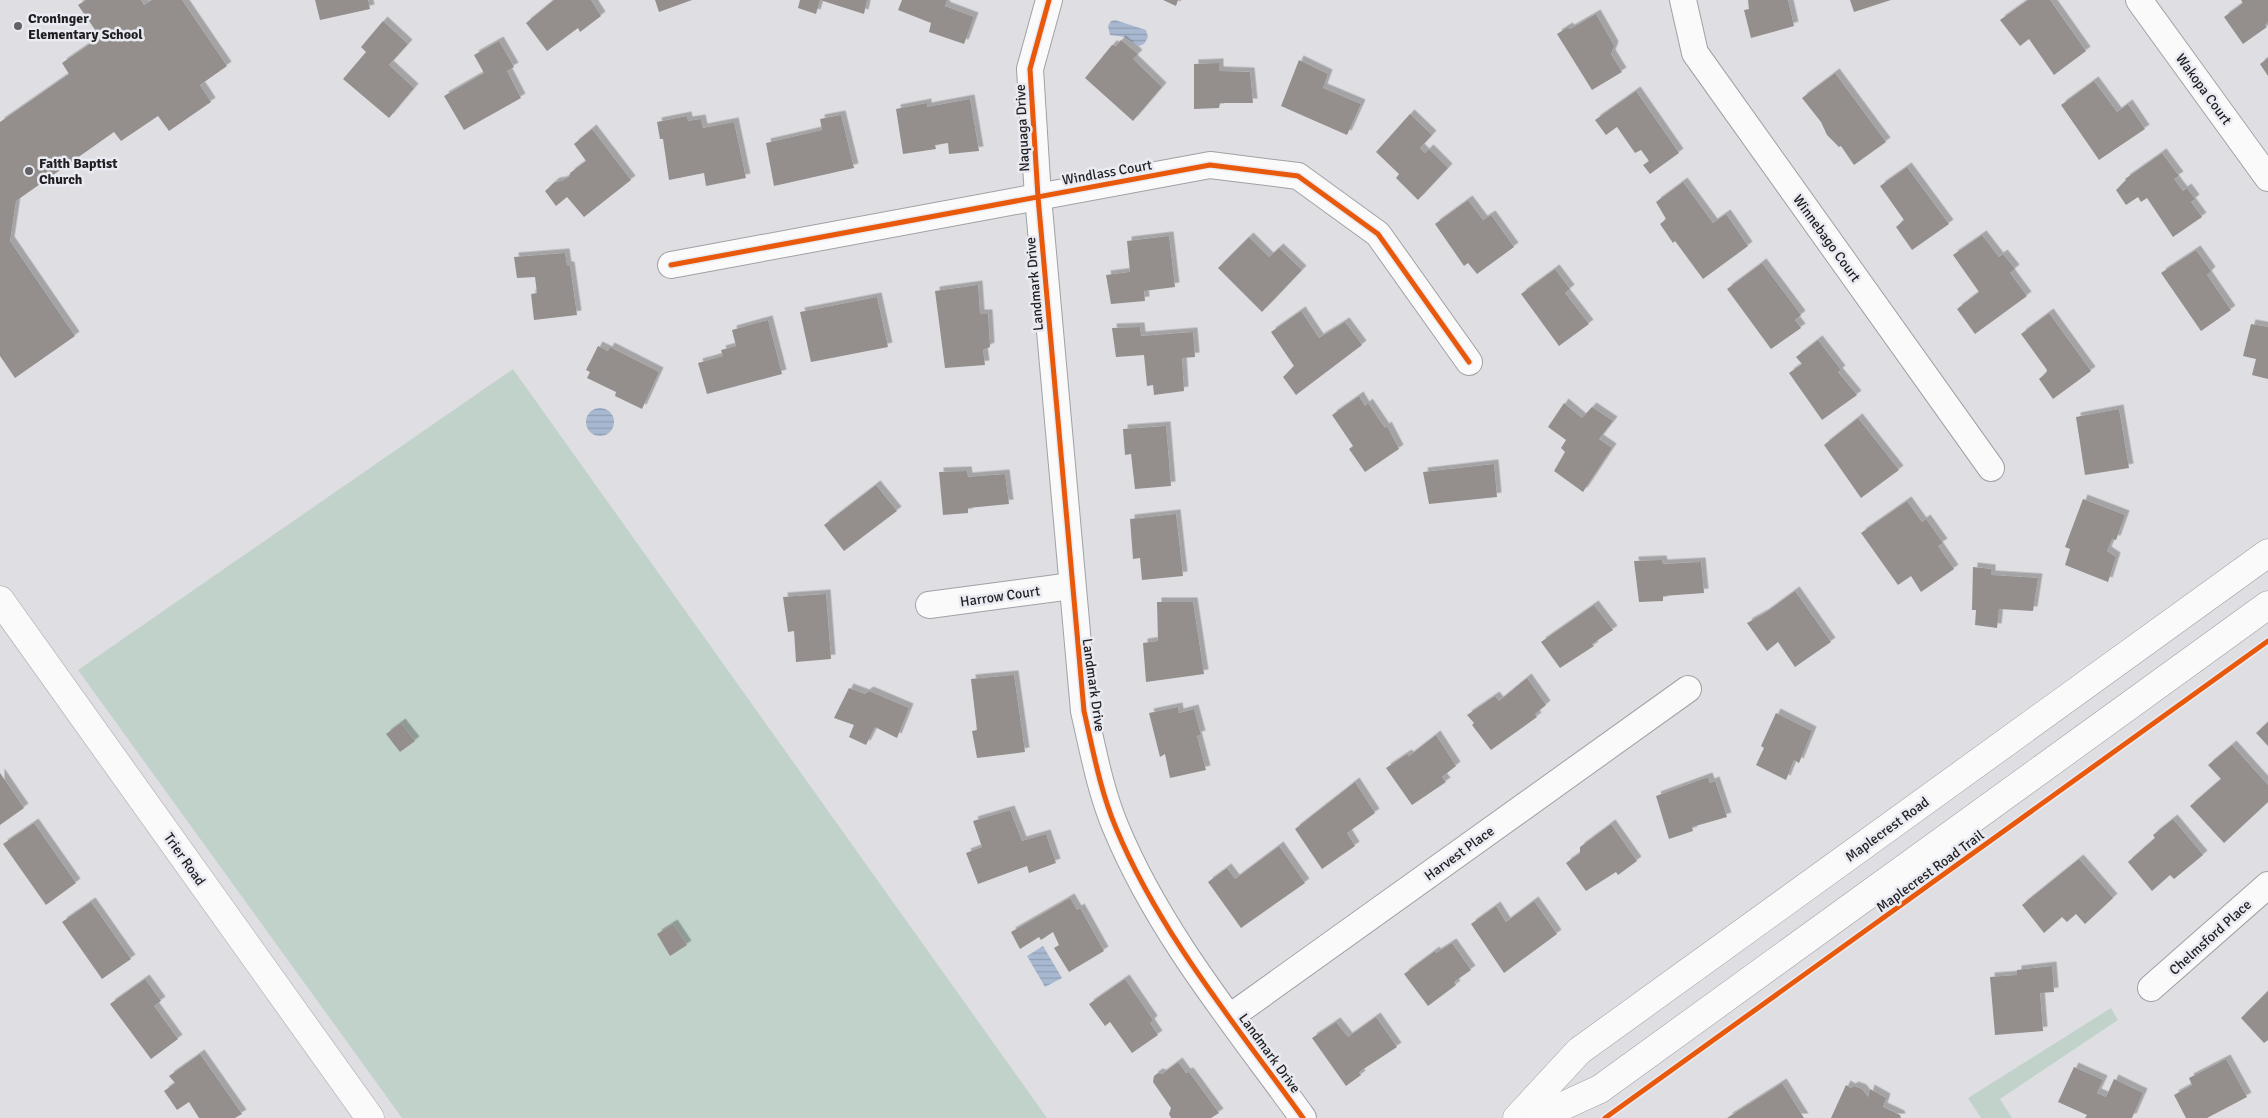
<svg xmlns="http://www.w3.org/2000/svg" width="2268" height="1118" font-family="Signika,sans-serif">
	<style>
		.park { fill: #c1d2cb }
		.water { fill: url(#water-rules) }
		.building { fill: #948f8c; filter: url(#shadow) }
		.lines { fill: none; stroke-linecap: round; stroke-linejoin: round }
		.street-casing { stroke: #a0a1a4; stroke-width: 28 }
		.secondary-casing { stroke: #a0a1a4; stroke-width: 29 }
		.primary-casing { stroke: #a0a1a4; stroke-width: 29 }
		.street { stroke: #fafafb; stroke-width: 26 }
		.secondary { stroke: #fafafb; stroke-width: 28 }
		.primary { stroke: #fafafb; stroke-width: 28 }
		.cycleway-casing { stroke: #eaebf2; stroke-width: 8 }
		.cycleway { stroke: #e8590c; stroke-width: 5 }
		.poi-dot { fill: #626266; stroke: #eaebf2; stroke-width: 2 }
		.labels { text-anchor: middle; stroke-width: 5; stroke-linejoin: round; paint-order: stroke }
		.poi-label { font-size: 14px; font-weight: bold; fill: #1f1f22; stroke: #eaebf2; text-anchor: start }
		.street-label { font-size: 14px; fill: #1f1f22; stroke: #eaebf2 }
	</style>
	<defs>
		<pattern id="water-rules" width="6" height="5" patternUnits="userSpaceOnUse" patternTransform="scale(1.25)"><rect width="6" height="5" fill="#a8b8d0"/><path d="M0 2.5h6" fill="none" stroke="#909eb2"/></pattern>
		<filter id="shadow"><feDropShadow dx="4.5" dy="-4.5" stdDeviation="0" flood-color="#0004"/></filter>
	</defs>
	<rect width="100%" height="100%" fill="#dfdfe3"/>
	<g class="park">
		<polygon points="513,369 1047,1118 402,1118 78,670"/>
		<polygon points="2111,1008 2118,1020 2000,1099 2012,1118 1981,1118 1968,1098"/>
	</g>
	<g class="water">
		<polygon points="1115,20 1146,30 1148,37 1144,44 1139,46 1125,37 1110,35 1108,26 1111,21"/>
		<circle cx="600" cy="422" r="14"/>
		<polygon points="1043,946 1062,978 1045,987 1027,956"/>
	</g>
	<g class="building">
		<polygon points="86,0 141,0 144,5 152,0 182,0 227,66 200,85 211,102 169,131 158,116 121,141 114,132 16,201 10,241 75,336 15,378 0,356 0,122 69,74 62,63 100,37 78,5"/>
		<polygon points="315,0 368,0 370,9 320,20"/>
		<polygon points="554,0 591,0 601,16 580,32 578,28 547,51 526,23"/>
		<polygon points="655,0 692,0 659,12"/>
		<polygon points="800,0 867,0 864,14 820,0 816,14 798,8"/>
		<polygon points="902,0 947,0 945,6 974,17 964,44 929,32 931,23 898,10"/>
		<polygon points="1163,0 1178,0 1176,6"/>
		<polygon points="1748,0 1788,0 1794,26 1751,38 1744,10 1749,9"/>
		<polygon points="1850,0 1891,0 1854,12"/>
		<polygon points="2028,0 2050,0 2086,51 2054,75 2029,39 2020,46 2000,20"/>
		<polygon points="2241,0 2268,0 2268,22 2265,25 2267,27 2243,44 2224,17 2243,3"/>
		<polygon points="1596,14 1612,42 1614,46 1611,54 1622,72 1592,90 1557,34 1568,27 1570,29"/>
		<polygon points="383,21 408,44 389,65 414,88 389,118 343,79 366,52 361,47"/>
		<polygon points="1121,40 1138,54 1133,59 1162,87 1133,121 1085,78 1112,45 1116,46"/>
		<polygon points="499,41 514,67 507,71 521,98 464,130 444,96 484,73 474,55"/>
		<polygon points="2268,58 2268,76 2260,64"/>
		<polygon points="1299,60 1328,74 1323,88 1361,104 1347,135 1281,106"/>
		<polygon points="1219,63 1219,71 1250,72 1253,103 1220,103 1219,108 1194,109 1194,64"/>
		<polygon points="1835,73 1886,142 1854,165 1841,146 1839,147 1827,135 1821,122 1802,98"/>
		<polygon points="2094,81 2117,112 2128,104 2145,129 2099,160 2061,105"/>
		<polygon points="1636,91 1679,153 1650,174 1643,165 1649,161 1641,150 1635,153 1617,127 1606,135 1595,120"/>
		<polygon points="970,99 979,151 949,154 948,143 935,145 936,149 903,154 896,109 927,103 927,107"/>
		<polygon points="1410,114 1432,135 1420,148 1425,153 1429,149 1448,168 1418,200 1396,178 1399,174 1376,152"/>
		<polygon points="841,115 854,168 774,186 766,143 822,130 820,119"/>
		<polygon points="687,116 688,121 701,119 703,128 734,122 746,178 706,186 704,173 669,180 663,139 660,139 657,122"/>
		<polygon points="592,129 631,180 584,217 567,197 556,206 545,191 555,182 562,181 570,176 570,173 586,161 574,144"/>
		<polygon points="2162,153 2179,176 2174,179 2183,191 2187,188 2195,199 2191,202 2202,217 2173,237 2147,198 2141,202 2138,197 2126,205 2116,190 2126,180 2125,179"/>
		<polygon points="1907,167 1949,224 1912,250 1896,227 1904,220 1880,186"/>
		<polygon points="1683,182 1713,223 1726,214 1748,246 1703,279 1675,241 1673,243 1660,224 1666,219 1656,202"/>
		<polygon points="1468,200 1483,220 1491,215 1514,247 1477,274 1468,263 1464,266 1435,224"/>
		<polygon points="1982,235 1999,257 2003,254 2015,269 2010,273 2027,296 1975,334 1957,309 1979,292 1953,255"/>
		<polygon points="1169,236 1175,287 1144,291 1145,301 1111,304 1106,275 1130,272 1127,241"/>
		<polygon points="1249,237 1269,257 1279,248 1302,270 1262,312 1218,268"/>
		<polygon points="2196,250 2211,271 2207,275 2231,310 2201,331 2161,273"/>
		<polygon points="565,253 567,266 570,266 577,315 534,320 531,294 537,293 535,277 517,278 514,257"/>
		<polygon points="1762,263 1801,315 1795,320 1801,328 1771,349 1727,289"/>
		<polygon points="1555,269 1570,289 1565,293 1589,324 1559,346 1521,294"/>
		<polygon points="978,285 980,314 988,314 990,347 983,350 985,365 945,368 935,291"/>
		<polygon points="877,297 888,347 811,362 800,312"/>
		<polygon points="1301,311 1319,338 1345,322 1362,345 1296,395 1283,377 1294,366 1271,332"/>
		<polygon points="2049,313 2091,371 2053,399 2039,379 2046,373 2047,370 2021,334"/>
		<polygon points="768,320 782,374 707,394 698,363 723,356 721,350 736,346 732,330"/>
		<polygon points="2251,324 2268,327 2268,379 2252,375 2256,359 2243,356"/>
		<polygon points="1140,327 1141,336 1193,332 1195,357 1182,358 1184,391 1154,395 1153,385 1147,386 1144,355 1116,357 1112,328"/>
		<polygon points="1818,340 1841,370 1838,372 1857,395 1822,420 1789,373 1802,364 1796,357"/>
		<polygon points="598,346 608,351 610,347 659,372 642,409 615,396 616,392 587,378 590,372 586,370"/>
		<polygon points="1359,396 1365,406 1368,403 1385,428 1387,426 1399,449 1365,472 1349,449 1353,446 1332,415"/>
		<polygon points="1564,403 1582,418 1592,407 1613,421 1599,439 1612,448 1583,492 1554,471 1565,452 1561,448 1566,440 1548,427"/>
		<polygon points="2119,409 2129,468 2085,475 2076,417"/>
		<polygon points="1858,418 1899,470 1861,498 1824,445"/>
		<polygon points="1166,426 1171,486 1135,489 1131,454 1125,455 1123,429"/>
		<polygon points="1494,464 1497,497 1429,504 1423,472"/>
		<polygon points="967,471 968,477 1005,474 1009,504 968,508 968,513 943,515 939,472"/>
		<polygon points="876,485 897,511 844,551 824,525"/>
		<polygon points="2083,499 2125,515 2116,540 2112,539 2107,551 2116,557 2108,582 2065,565 2070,549 2065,547"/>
		<polygon points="1907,501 1922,522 1926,519 1943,543 1938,546 1954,569 1921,592 1911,576 1898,585 1861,533"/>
		<polygon points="1176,514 1183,576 1142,580 1140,558 1133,559 1130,519"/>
		<polygon points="1662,560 1663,564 1701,562 1704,593 1663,596 1663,601 1639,602 1634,561"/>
		<polygon points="1973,567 1991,569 1991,575 2038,578 2033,611 1999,609 1997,628 1975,625 1976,610 1972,610"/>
		<polygon points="1795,591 1831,642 1795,667 1778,642 1767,651 1747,623 1765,613"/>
		<polygon points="826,594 831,659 796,662 794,631 788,632 783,597"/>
		<polygon points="1157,602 1193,602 1204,674 1146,682 1143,643 1158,641"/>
		<polygon points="1594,605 1613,630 1592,644 1594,646 1560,668 1541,642"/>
		<polygon points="1014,675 1025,752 977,758 972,731 977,730 971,679"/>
		<polygon points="1527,678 1546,705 1535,714 1537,717 1491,750 1472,725 1474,723 1467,715 1495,696 1499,701"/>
		<polygon points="849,688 865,694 869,691 909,708 897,738 875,727 866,745 849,737 854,725 834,718"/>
		<polygon points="1178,707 1179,713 1194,709 1201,735 1197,736 1206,770 1170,778 1165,754 1160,757 1149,713"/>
		<polygon points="1776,713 1812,731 1799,763 1794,760 1786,780 1756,765 1764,748 1761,746"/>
		<polygon points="2268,722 2268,746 2256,733"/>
		<polygon points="401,723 415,741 400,752 386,734"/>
		<polygon points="1436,735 1456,766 1442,777 1446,782 1412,805 1386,768 1407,754 1409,756"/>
		<polygon points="2232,745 2268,785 2268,802 2224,843 2190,806 2221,779 2208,765"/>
		<polygon points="0,773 24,808 0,825"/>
		<polygon points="1708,777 1710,783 1715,781 1727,817 1692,827 1693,831 1669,839 1656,796"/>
		<polygon points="1355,782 1375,813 1347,833 1355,846 1322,869 1295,829"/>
		<polygon points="1010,810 1022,841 1046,834 1056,863 1029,873 1027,866 978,884 966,853 982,847 973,821"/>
		<polygon points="2173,819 2203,855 2174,879 2170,875 2152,891 2128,862 2155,838 2153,835"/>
		<polygon points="34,823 76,883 46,905 3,844"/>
		<polygon points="1611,824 1637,861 1618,875 1616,872 1586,891 1566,863 1580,853 1580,847"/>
		<polygon points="1279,846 1305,883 1241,928 1208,882 1227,868 1235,879"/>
		<polygon points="2079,859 2113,898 2085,924 2076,914 2067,922 2062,917 2044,933 2022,905"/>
		<polygon points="1070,898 1077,910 1080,908 1104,951 1069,972 1054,948 1059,945 1053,932 1041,940 1039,937 1020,949 1011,932"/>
		<polygon points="1534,901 1557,934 1504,973 1471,924 1496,906 1506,922"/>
		<polygon points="91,902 131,959 102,979 62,922"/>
		<polygon points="673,924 687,945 670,956 657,934"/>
		<polygon points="1452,943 1471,970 1454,982 1456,985 1428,1006 1404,974 1435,951 1436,953"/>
		<polygon points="2052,966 2054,992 2040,993 2043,1031 1995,1035 1990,977 2017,975 2017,970"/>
		<polygon points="145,979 161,1001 154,1006 178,1039 151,1059 110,1004"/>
		<polygon points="1125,979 1153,1020 1150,1023 1158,1035 1132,1053 1110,1022 1105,1026 1089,1004"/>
		<polygon points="2268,991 2268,1040 2264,1043 2241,1018"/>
		<polygon points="1376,1017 1397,1047 1359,1072 1361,1075 1346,1086 1312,1038 1336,1022 1348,1037"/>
		<polygon points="200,1054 242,1114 235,1118 199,1118 189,1102 177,1110 164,1091 175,1083 169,1076"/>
		<polygon points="2226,1059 2247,1097 2207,1118 2186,1118 2174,1095 2192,1085 2189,1078"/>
		<polygon points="1178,1062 1186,1073 1189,1072 1219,1113 1211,1118 1171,1118 1169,1114 1171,1108 1153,1082 1154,1076 1158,1073 1162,1074"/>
		<polygon points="2074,1067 2103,1080 2097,1093 2106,1097 2114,1079 2143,1093 2132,1118 2085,1118 2087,1115 2058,1102"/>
		<polygon points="1782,1083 1804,1118 1727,1118"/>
		<polygon points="1846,1085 1851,1088 1854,1086 1862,1089 1868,1097 1870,1089 1886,1098 1883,1107 1900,1115 1901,1118 1831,1118"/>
	</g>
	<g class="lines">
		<defs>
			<g id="street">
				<path d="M1049 0 1030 69 1038 197 1084 711C1093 750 1100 790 1116 828 1160 934 1236 1025 1303 1118"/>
				<polyline points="1683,0 1695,53 1991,468"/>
				<polyline points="2139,0 2268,178"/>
				<polyline points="671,265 1210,165 1298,176 1378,234 1469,362"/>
				<polyline points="929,605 1072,586"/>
				<polyline points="2151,988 2268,885"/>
				<polyline points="1230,1017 1688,689"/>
			</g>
			<polyline id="secondary" points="0,600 370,1118"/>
			<g id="primary">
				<polyline points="1517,1118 1579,1051 2268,553"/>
				<polyline points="1537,1118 1600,1089 2268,605"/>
			</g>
		</defs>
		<use href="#street" class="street-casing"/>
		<use href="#secondary" class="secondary-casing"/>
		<use href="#primary" class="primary-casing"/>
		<use href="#street" class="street"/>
		<use href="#secondary" class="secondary"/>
		<use href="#primary" class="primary"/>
		<defs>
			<g id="cycleway">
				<path d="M1049 0 1030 69 1038 197 1084 711C1093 750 1100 790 1116 828 1160 934 1236 1025 1303 1118"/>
				<polyline points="671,265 1210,165 1298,176 1378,234 1469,362"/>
				<polyline points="1605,1118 2268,641"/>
			</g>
		</defs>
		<use href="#cycleway" class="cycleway-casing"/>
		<use href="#cycleway" class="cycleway"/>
	</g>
	<g class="poi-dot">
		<circle cx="18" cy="26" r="5"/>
		<circle cx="29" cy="171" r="5"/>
	</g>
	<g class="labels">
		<g class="poi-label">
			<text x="28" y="23">Croninger<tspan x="28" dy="16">Elementary School</tspan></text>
			<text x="39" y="168">Faith Baptist<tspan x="39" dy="16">Church</tspan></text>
		</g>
		<g class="street-label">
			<text transform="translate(2204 89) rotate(54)" y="5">Wakopa Court</text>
			<text transform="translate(1022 128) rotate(-93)" y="5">Naquaga Drive</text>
			<text transform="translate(1107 172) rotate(-10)" y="5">Windlass Court</text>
			<text transform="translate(1827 238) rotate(54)" y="5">Winnebago Court</text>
			<text transform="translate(1034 284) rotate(-95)" y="5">Landmark Drive</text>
			<text transform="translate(1000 596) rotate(-8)" y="5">Harrow Court</text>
			<text transform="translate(1094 685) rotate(82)" y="5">Landmark Drive</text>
			<text transform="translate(1887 829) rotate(-36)" y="5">Maplecrest Road</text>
			<text transform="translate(1459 853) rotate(-36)" y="5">Harvest Place</text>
			<text transform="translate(185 859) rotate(55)" y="5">Trier Road</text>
			<text transform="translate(1930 871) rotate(-36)" y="5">Maplecrest Road Trail</text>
			<text transform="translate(2210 937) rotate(-42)" y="5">Chelmsford Place</text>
			<text transform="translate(1270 1053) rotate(54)" y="5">Landmark Drive</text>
		</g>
	</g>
</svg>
